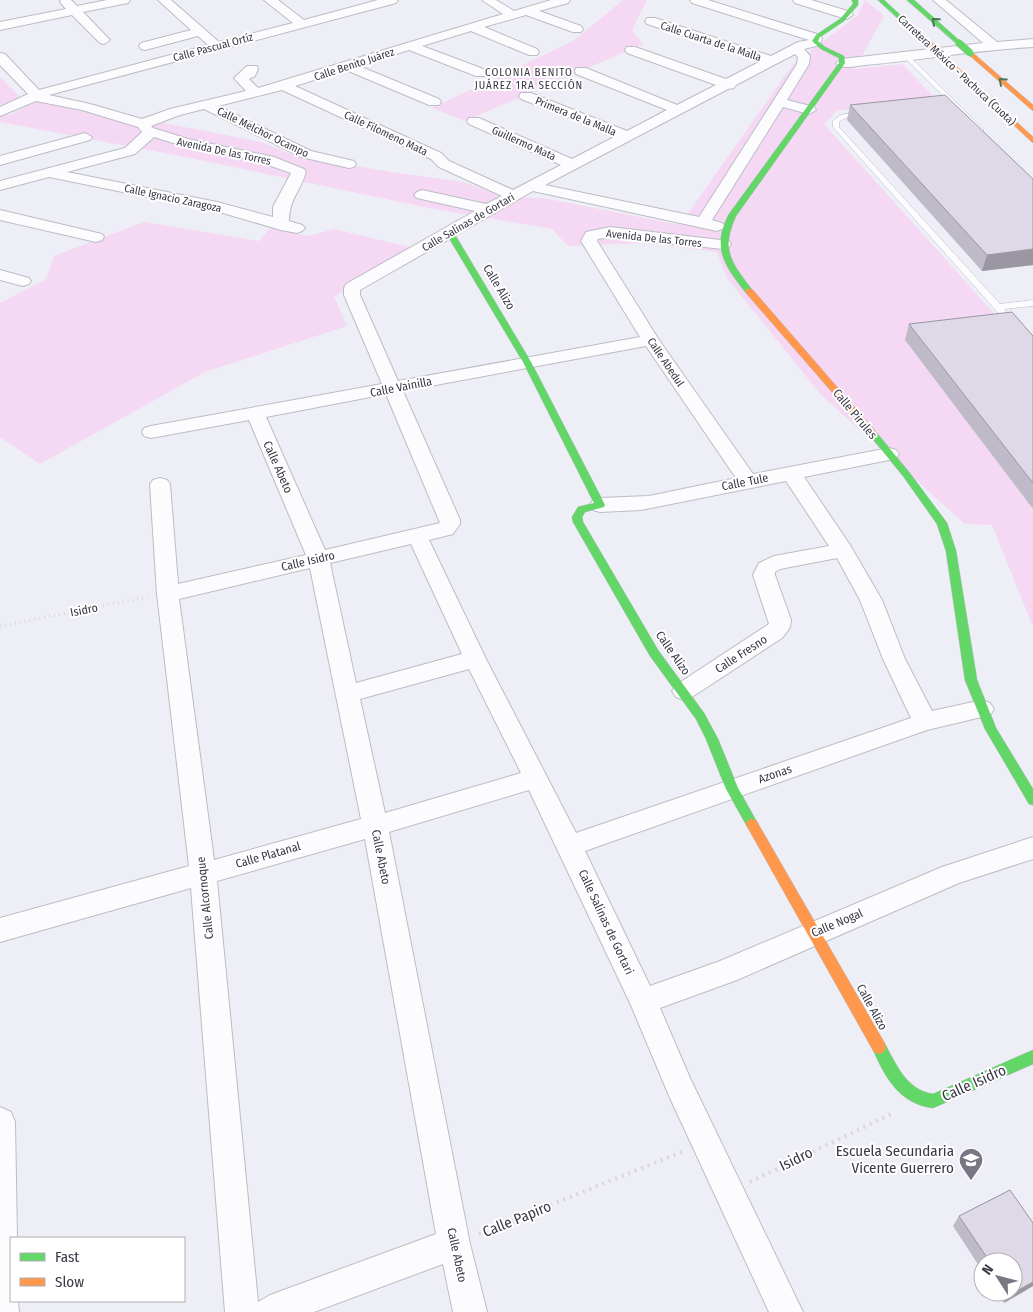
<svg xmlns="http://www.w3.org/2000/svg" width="1033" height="1312" font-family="'Fira Sans Condensed',sans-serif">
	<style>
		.green { fill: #f5d9f4 }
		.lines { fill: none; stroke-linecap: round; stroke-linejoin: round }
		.lane-casing { stroke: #bcbcc6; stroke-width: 1 }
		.street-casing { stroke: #bcbcc6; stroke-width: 2 }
		.fast-casing { stroke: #bcbcc6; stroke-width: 1 }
		.slow-casing { stroke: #bcbcc6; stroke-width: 1 }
		.path-far2 { stroke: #d7d7d9; stroke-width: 2; stroke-dasharray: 0.5 2.5; stroke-linecap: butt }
		.path-far1 { stroke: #d7d7d9; stroke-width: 3; stroke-dasharray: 1 4; stroke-linecap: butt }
		.path { stroke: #d7d7d9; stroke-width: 4; stroke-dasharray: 2 5; stroke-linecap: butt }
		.lane { fill: #fcfcfe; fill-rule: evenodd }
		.street { fill: #fcfcfe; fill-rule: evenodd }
		.fast { fill: #63d668; fill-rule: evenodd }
		.slow { fill: #ff974d; fill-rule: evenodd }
		.fast-bridge-casing { stroke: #c9c9d0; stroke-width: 8; stroke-linecap: butt }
		.slow-bridge-casing { stroke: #c9c9d0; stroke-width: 8; stroke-linecap: butt }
		.fast-bridge { stroke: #63d668; stroke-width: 7 }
		.slow-bridge { stroke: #ff974d; stroke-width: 7 }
		.wall { fill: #bfbac7 }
		.shaded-wall { fill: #9b97a2 }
		.building { fill: #ded8e7; stroke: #9b97a2 }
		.oneway { stroke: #4a7854 }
		.labels { text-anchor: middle; stroke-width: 4; stroke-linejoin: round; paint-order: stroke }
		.far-street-label { font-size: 11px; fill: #393947; stroke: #fff }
		.far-neighbourhood-label { font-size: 11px; letter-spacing: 1px; fill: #393947; stroke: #fff }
		.street-label { font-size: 12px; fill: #393947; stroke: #fff }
		.near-street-label { font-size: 15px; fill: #393947; stroke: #fff }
		.near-poi-label { font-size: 15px; fill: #393947; stroke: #fff; text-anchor: end }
	</style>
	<rect width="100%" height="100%" fill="#eeeef6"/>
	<g class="green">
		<polygon points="623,0 647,0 632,30 643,44 465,121 432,108 573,41"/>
		<polygon points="865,0 884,16 855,69 902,64 936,99 837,111 824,124 1007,328 906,341 1033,509 1033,627 992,525 965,524 821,395 727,278 717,252 647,243 568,246 552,229 429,208 180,156 0,122 0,113 10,115 41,99 261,142 293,155 391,172 464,182 503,197 544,198 680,225 793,64 858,15"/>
		<polygon points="0,77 22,99 7,107 0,105"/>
		<polygon points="144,222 259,241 270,228 308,236 334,229 414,248 334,297 347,326 205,372 40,464 0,437 0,303 46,279 54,256"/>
	</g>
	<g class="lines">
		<defs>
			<g id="lane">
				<polygon points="905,56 909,56 983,129 983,131 979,131 905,58"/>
				<polygon points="861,111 864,113 863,114 845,118 839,122 839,127 1000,304 1033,300 1033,306 1004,309 1015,321 1015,325 1009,325 833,127 833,121 841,115"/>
			</g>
			<g id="street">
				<polygon points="61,0 71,0 77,6 107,0 130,0 128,3 83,12 110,40 104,44 100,43 72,15 0,30 0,22 66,9 60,2"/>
				<path d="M158 0H171L219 42 293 23 264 0H278L304 20 378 0H398L396 3 49 95 90 104 142 119 170 109 246 91 234 78 247 66H257L258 69 255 76 249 79 258 88 503 14 482 0H496L514 11 551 0H570L568 3 539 11 581 26 583 29 581 32H573L526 15 484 27 537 49 539 52 537 55H529L471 31 422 46 486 70 488 73 486 76H476L409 50 359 66 439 99 441 102 439 105H429L346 70 295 86 441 153 449 161 513 190 561 165 469 124 467 121 469 118H479L572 159 616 136 521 99 519 96 521 93H531L627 131 667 110 576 74 575 71 576 68H586L677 105 716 85 627 53 625 50 627 47H635L726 79 761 61 647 24 645 21 647 18H655L771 56 798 42 809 40 692 3 690 0H708L820 35 822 38 820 45 804 49 810 56 809 64 787 100 814 107 816 110 809 114 783 107 712 220 722 223 725 226 722 229 717 231 533 191 360 290V295L398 381 640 337 581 241 586 232 610 227 729 241 731 244 729 247 723 249 610 237 598 239 597 241 659 340 753 474 889 448 896 450 899 454 896 458 889 460 804 477 850 545 882 600 905 659 932 711 982 700 990 703 994 709 990 715 927 730 585 851 650 986 720 961 942 867 1033 837V859L959 883 737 980 660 1008 690 1078 803 1312H769L670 1098 630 1003 529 790 389 832 470 1244 487 1312H453L443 1264 314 1312H225L191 888 0 942V918L189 866 157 594 150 484 153 480 160 478 167 480 170 484 178 584 306 555 249 420 151 438 144 436 142 432 144 428 151 426 382 384 344 295V288L346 284 475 211 417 198 414 195 417 192 422 190 486 204 502 196 439 167 431 159 282 90 218 106 311 151 354 161 356 164 354 167 349 168 301 157 204 109 180 115 151 126 153 128 188 139 274 157 304 169 306 172C300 192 289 199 289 221L302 225 305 228 302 231 297 233 281 230 216 211 49 177 0 190V181L125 148 142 132 138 127 82 110 36 101 0 116V107L28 94 0 65V53L5 54 39 90 208 45 198 36 145 50 141 49 139 46 141 43 191 30ZM795 54 798 57 797 64 699 217 545 185 728 89 734 88 736 85ZM154 137 186 147 254 160 291 173 273 207V217L217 202 67 172 135 154ZM646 346 736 478 649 496 600 498 593 500 590 505 593 510 600 512 641 510 786 481 829 546 774 556 759 563 753 575 769 624 676 685 672 691 676 697 684 700 692 697 782 638C787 632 791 628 791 620L775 575V572L780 569 837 558 860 600 883 659 911 718 576 833 486 659 429 540 453 534 460 524V520L403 391ZM386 394 440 523 325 550 266 417ZM411 544 462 654 356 683 330 563ZM310 568 361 819 214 860 179 599ZM469 669 521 773 385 813 360 699ZM365 839 436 1234 270 1295 258 1302 217 881Z"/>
				<polygon points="793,0 811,0 851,12 853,15 847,19 843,18 795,3"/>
				<path d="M933 0H946L997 42 1033 39V47C976 50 921 60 865 65 856 66 841 70 836 63L842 59 983 43Z"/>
				<polygon points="85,133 92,137 90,140 0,165 0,156"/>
				<polygon points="0,210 102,234 104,237 102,240 96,242 0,220"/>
				<polygon points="0,270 29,278 31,281 29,284 23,286 0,280"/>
				<polygon points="0,1107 11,1112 15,1122 17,1238 11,1238 11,1301 18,1301 19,1312 0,1312"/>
			</g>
			<g id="fast">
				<path d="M852 0H858V5L844 21 820 37 818 41 825 47 844 56 845 63 736 216C720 251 732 263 753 291L749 293H746C725 266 711 248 729 214L839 63V58L821 49 812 41 816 35 840 19 853 4Z"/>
				<polygon points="878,0 884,0 933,45 933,47 929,47"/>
				<polygon points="907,0 914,0 961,42 961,44 957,44"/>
				<polygon points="447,231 454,233 531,362 605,505 604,507 585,512 582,517 583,522 658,650 704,713 718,739 738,788 758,824 756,828 752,829 748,828 726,789 706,739 696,719 650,656 573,522 572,517 578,507 594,503 523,362 446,233"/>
				<polygon points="874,432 877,433 909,472 947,523 956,551 977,680 996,728 1033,789 1033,805 1029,804 985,729 965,680 946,551 937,524 903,476 871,437 869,435"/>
				<path d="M879 1040 884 1042C896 1064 906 1090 933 1094L1033 1050V1064L933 1108C899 1104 884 1076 872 1047L874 1042Z"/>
			</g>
			<g id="slow">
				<polygon points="968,52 972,52 1033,105 1033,111 968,54"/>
				<polygon points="940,55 944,55 1033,137 1033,143 940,57"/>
				<polygon points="746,289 752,289 877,433 877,437 871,437 746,293"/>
				<polygon points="752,819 756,820 884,1042 886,1047 884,1052 879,1054 874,1052 748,828 746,824 748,820"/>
			</g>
		</defs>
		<use href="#lane" class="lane-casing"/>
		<use href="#street" class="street-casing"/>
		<use href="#fast" class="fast-casing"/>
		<use href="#slow" class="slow-casing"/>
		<g class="path-far2">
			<polyline points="496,67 514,60"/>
			<polyline points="100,132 121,137"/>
		</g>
		<polyline class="path-far1" points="0,626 148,597"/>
		<g class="path">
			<polyline points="750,1182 891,1114"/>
			<polyline points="479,1234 684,1151"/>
		</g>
		<use href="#lane" class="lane"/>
		<use href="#street" class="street"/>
		<use href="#fast" class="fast"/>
		<use href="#slow" class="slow"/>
		<defs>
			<polyline id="fast-bridge" points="959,43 970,53"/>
			<polyline id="slow-bridge" points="931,46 942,56"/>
		</defs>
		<use href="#fast-bridge" class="fast-bridge-casing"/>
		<use href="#slow-bridge" class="slow-bridge-casing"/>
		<use href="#fast-bridge" class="fast-bridge"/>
		<use href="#slow-bridge" class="slow-bridge"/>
	</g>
	<g class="wall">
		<polygon points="850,105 1033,179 1033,265 982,271 847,120"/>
		<polygon points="909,324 1033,336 1033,509 905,340"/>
		<polygon points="1010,1190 1033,1223 1033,1286 1004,1303 996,1292 1013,1292 1013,1262 983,1262 983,1272 953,1226 959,1216"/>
	</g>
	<g class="shaded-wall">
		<polygon points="1033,249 1033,265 982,271 987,255"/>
		<polygon points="1033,1282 1033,1286 1004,1303 1011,1294"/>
	</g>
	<g class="building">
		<polygon points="945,95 1033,179 1033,249 987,255 850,105"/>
		<polygon points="1012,312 1033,336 1033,483 909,324"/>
		<polygon points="1010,1190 1033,1223 1033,1282 1011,1294 1010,1292 1013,1292 1013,1262 990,1262 959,1216"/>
	</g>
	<defs><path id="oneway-chevron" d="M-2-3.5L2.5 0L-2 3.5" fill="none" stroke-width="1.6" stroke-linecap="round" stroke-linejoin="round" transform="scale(1.25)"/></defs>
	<g class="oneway">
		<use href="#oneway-chevron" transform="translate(935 21) rotate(-139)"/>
		<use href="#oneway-chevron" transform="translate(1002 81) rotate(-138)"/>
	</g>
	<defs>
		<symbol id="school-pin" viewBox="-11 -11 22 30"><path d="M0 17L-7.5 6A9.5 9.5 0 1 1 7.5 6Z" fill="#787884" stroke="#fff"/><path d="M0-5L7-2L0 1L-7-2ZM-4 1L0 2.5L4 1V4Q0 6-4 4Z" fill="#fff"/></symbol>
	</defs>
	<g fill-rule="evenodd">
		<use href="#school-pin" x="957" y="1146" width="28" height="38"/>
	</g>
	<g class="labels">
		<g class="far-street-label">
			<text transform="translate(711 41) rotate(18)" y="4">Calle Cuarta de la Malla</text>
			<text transform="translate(213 47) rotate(-15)" y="4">Calle Pascual Ortíz</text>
			<text transform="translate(354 64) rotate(-18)" y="4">Calle Benito Juárez</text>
			<text transform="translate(957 70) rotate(43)" y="4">Carretera México - Pachuca (Cuota)</text>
			<text transform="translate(576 116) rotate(22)" y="4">Primera de la Malla</text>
			<text transform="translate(263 132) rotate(26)" y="4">Calle Melchor Ocampo</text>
			<text transform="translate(386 133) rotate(25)" y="4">Calle Filomeno Mata</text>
			<text transform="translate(524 143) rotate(24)" y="4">Guillermo Mata</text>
			<text transform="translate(224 151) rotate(12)" y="4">Avenida De las Torres</text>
			<text transform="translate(173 198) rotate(12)" y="4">Calle Ignacio Zaragoza</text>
			<text transform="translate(468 222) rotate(-30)" y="4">Calle Salinas de Gortari</text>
			<text transform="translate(654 238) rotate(6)" y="4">Avenida De las Torres</text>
			<text transform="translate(666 362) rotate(56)" y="4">Calle Abedul</text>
		</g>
		<g class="far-neighbourhood-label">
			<text x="529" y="76">COLONIA BENITO<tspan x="529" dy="13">JUÁREZ 1RA SECCIÓN</tspan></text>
		</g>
		<g class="street-label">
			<text transform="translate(499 287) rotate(59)" y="4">Calle Alizo</text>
			<text transform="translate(401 387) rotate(-11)" y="4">Calle Vainilla</text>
			<text transform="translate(855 414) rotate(50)" y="4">Calle Pirules</text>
			<text transform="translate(278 467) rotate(66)" y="4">Calle Abeto</text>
			<text transform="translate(745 482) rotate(-11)" y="4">Calle Tule</text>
			<text transform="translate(308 561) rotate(-13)" y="4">Calle Isidro</text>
			<text transform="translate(84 610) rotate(-11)" y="4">Isidro</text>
			<text transform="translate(673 653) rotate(55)" y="4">Calle Alizo</text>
			<text transform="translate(741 654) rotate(-33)" y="4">Calle Fresno</text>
			<text transform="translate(775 774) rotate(-19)" y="4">Azonas</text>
			<text transform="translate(268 855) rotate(-16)" y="4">Calle Platanal</text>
			<text transform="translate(381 857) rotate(79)" y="4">Calle Abeto</text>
			<text transform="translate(205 898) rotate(-96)" y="4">Calle Alcornoque</text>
			<text transform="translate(606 922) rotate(65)" y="4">Calle Salinas de Gortari</text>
			<text transform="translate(837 923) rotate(-23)" y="4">Calle Nogal</text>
			<text transform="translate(872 1007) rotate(61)" y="4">Calle Alizo</text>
			<text transform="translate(457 1255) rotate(78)" y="4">Calle Abeto</text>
		</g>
		<g class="near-street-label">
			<text transform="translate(974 1083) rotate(-24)" y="5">Calle Isidro</text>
			<text transform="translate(796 1159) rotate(-26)" y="5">Isidro</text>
			<text transform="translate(517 1219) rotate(-22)" y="5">Calle Papiro</text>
		</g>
		<g class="near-poi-label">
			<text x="954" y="1156">Escuela Secundaria<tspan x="954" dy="17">Vicente Guerrero</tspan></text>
		</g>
	</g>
	<rect x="10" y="1237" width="175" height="65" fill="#ffffff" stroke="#b0b0b5"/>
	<rect x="20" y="1253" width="25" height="8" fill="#63d668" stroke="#b0b0b5"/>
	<text x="55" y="1262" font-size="15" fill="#393947">Fast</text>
	<rect x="20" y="1278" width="25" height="8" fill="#ff974d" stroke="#b0b0b5"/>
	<text x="55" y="1287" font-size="15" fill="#393947">Slow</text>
	<g transform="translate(998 1277) rotate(306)"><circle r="24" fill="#ffffff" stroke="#b0b0b5"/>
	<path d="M0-4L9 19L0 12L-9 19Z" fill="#787884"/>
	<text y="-8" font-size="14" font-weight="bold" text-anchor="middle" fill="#393947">N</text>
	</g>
</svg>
